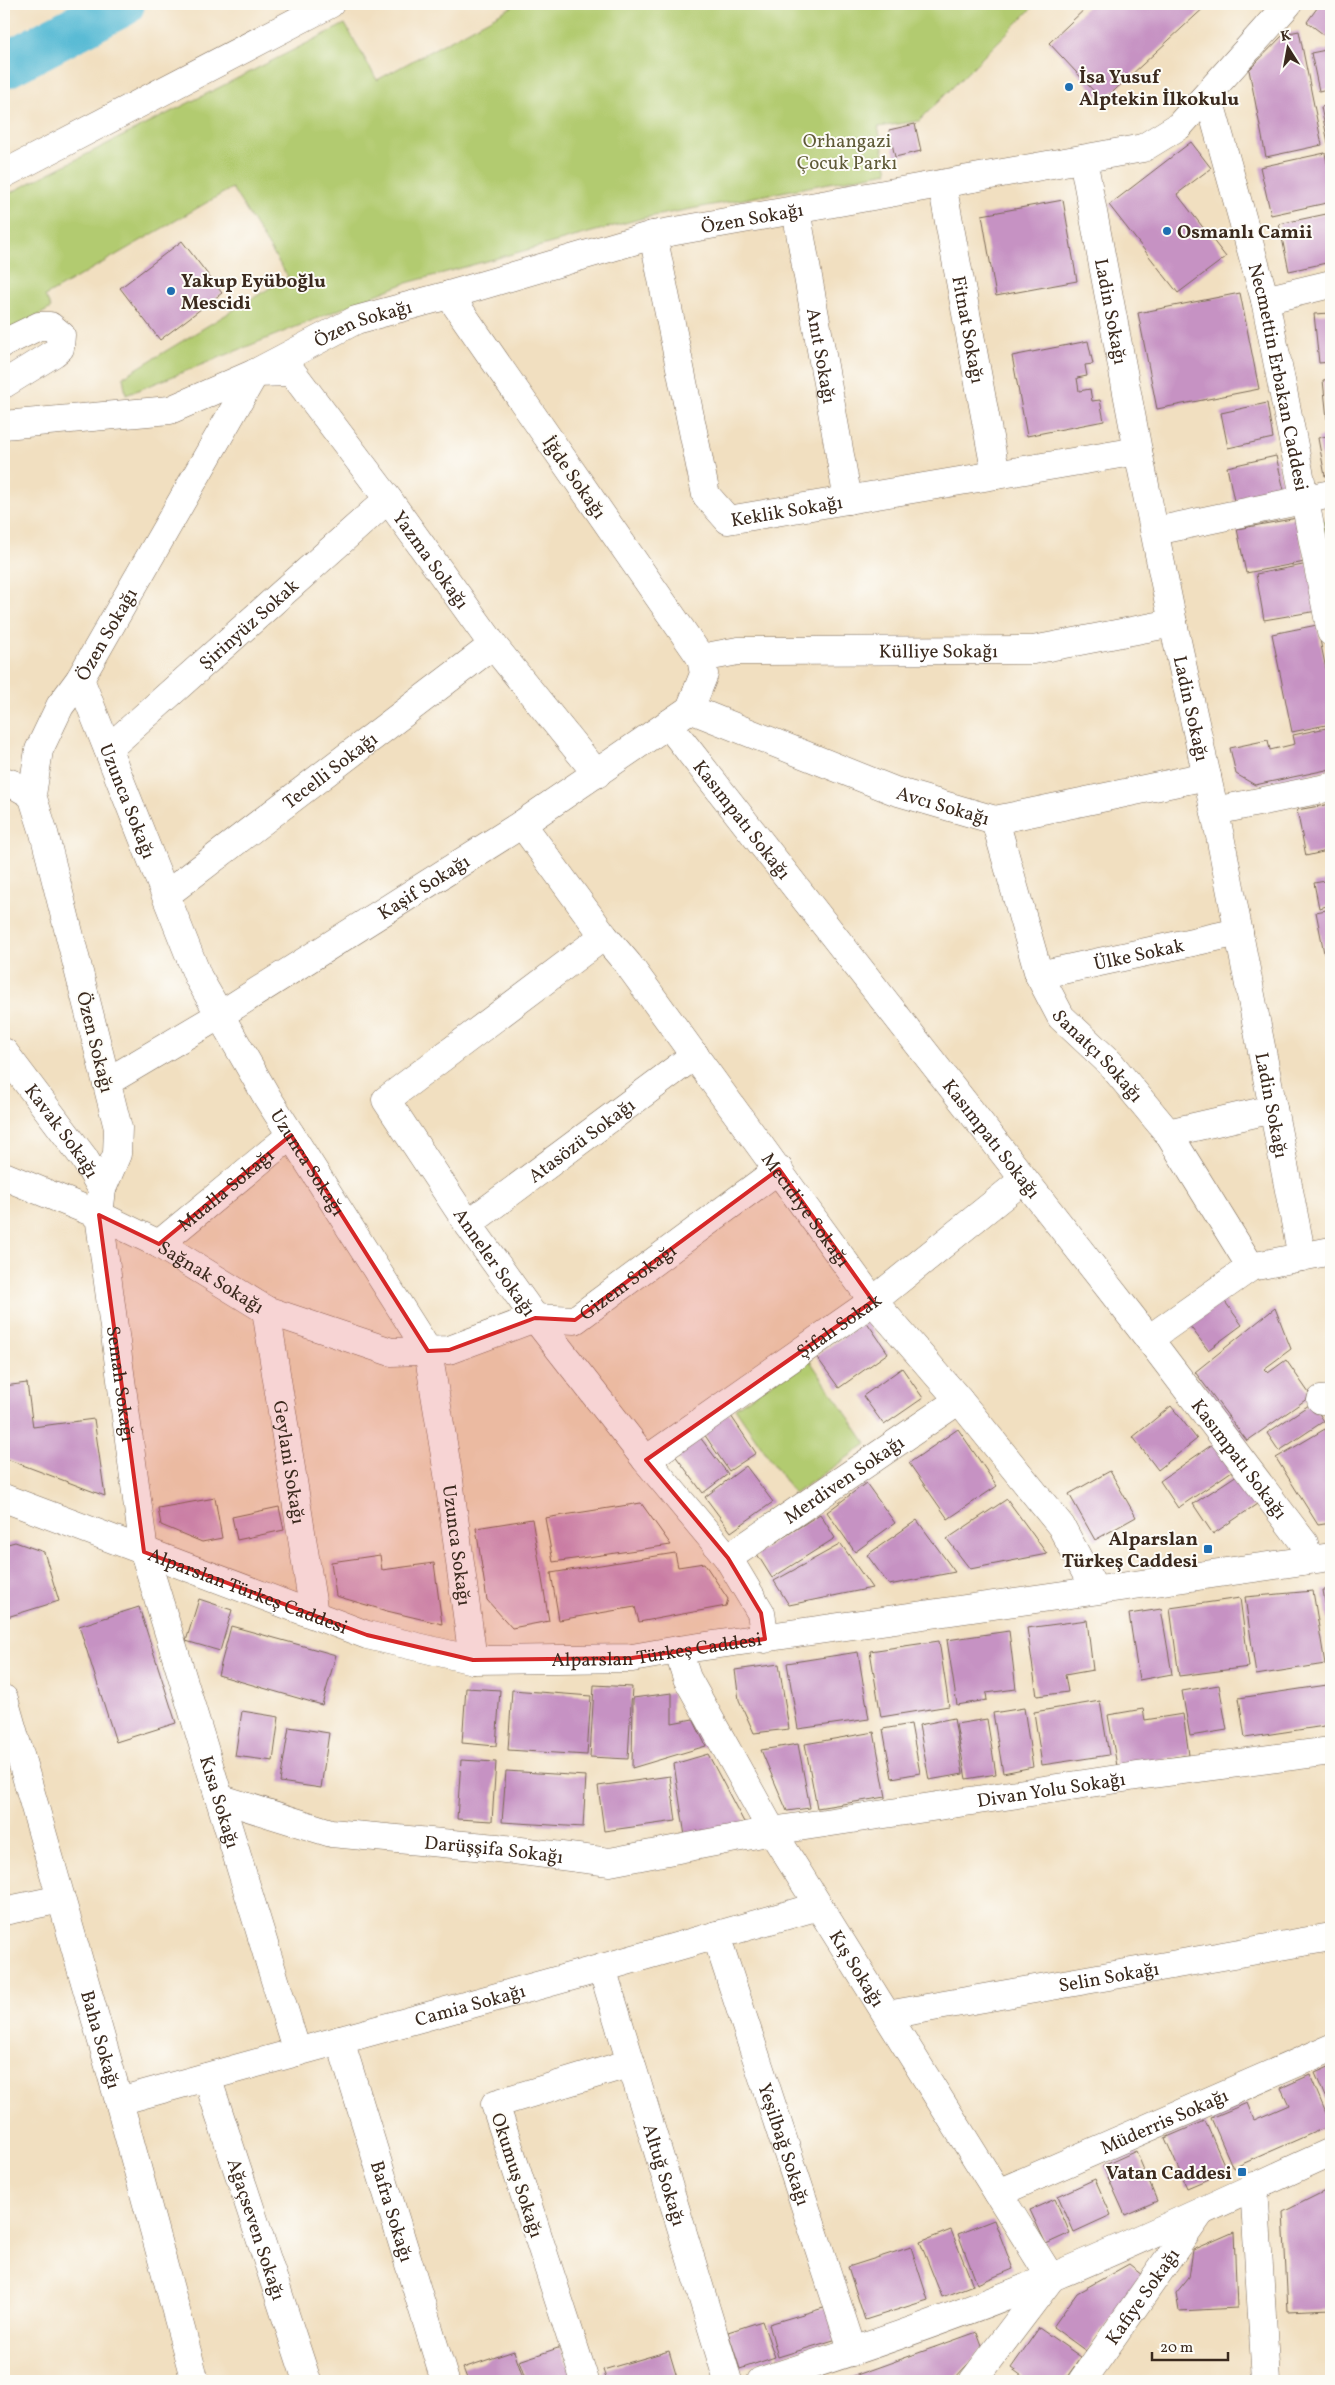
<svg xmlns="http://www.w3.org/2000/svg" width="1335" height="2385" font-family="Vollkorn,serif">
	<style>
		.green { fill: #b2cb70; stroke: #767a47 }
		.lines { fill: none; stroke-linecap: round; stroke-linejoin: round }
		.river { stroke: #56bad4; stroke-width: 46 }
		.building { fill: #c692c3 }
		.street-casing { stroke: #7b6957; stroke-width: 29 }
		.secondary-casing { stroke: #7b6957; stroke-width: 29 }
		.street { stroke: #fff; stroke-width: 28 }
		.secondary { stroke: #fff; stroke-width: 28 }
		.marked { fill: #d62828; fill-opacity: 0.2; stroke: #d62828; stroke-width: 4; stroke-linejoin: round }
		.poi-dot { fill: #1f6fb2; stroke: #fdfcf7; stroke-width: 2 }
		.labels { text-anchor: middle; stroke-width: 4; stroke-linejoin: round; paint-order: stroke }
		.poi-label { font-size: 19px; font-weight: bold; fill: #3b2a1e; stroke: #fdfcf7; text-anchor: start }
		.park-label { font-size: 19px; fill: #5f5a37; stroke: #fdfcf7 }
		.street-label { font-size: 19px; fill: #3b2a1e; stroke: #fdfcf7 }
	</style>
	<rect width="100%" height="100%" fill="#fdfcf7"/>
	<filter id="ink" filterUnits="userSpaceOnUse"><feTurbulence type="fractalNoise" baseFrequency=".02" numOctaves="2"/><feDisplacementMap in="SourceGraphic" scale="10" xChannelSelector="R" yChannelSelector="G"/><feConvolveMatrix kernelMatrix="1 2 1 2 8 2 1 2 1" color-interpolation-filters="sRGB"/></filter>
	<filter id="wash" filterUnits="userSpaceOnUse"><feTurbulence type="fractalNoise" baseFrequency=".0096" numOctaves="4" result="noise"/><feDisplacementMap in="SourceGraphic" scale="20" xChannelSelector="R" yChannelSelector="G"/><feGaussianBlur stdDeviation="1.12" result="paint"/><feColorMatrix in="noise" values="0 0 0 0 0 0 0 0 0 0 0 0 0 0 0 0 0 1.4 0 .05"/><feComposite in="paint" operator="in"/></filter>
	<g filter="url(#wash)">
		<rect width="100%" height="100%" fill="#f1dfc0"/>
		<g class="green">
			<polygon points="517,4 1036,4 919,121 878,127 888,172 643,218 403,284 126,395 123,377 288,277 232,188 45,296 51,308 4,335 4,196 345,24 377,80"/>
			<polygon points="1331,519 1331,573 1321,521"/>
			<polygon points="808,1358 867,1444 794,1494 735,1408"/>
		</g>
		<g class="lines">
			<polyline class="river" points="4,66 122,4"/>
		</g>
		<g id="blocks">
			<g class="building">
				<polygon points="1090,4 1208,4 1103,101 1049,43"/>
				<polygon points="1320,4 1331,4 1331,40 1307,22"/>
				<polygon points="1299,31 1322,145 1266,157 1249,70 1284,34"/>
				<polygon points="1331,49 1331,88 1319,91 1311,53"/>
				<polygon points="1331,105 1331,142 1328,143 1321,107"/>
				<polygon points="915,124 921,151 895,157 889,130"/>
				<polygon points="1191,142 1211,168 1177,194 1226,257 1178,293 1109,205"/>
				<polygon points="1325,153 1331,182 1331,202 1271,215 1260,167"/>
				<polygon points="1063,200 1077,281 996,296 982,215"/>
				<polygon points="1331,213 1331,262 1289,271 1279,224"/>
				<polygon points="182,241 222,293 160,340 120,288"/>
				<polygon points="1240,293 1259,389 1157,409 1138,313"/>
				<polygon points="1331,313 1331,362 1319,363 1314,314"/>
				<polygon points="1088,341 1093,364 1085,365 1087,376 1077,378 1079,391 1090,389 1092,401 1100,400 1104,421 1027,436 1012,356"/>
				<polygon points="1331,379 1331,418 1327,419 1323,380"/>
				<polygon points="1267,403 1273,438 1228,448 1221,413"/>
				<polygon points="1331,435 1331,475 1325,476 1318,438"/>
				<polygon points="1276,456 1284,490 1234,501 1227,467"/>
				<polygon points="1297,518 1305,562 1246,573 1237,529"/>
				<polygon points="1308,564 1317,611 1264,620 1256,574"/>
				<polygon points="1317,625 1331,694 1331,724 1292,732 1272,634"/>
				<polygon points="1331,727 1331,769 1255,785 1236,774 1230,748 1268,740 1270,750 1295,744 1293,735"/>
				<polygon points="1331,804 1331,850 1306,856 1297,810"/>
				<polygon points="1331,880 1331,905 1319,908 1314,883"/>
				<polygon points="1331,909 1331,957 1325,958 1316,912"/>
				<polygon points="1223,1299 1242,1325 1208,1350 1189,1325"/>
				<polygon points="1275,1308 1291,1349 1264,1369 1268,1373 1286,1360 1311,1396 1247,1441 1195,1372"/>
				<polygon points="866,1321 888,1353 839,1388 816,1356"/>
				<polygon points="902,1368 923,1398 884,1425 863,1396"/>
				<polygon points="27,1383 33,1427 94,1419 105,1496 4,1458 4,1386"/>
				<polygon points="1312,1403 1324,1421 1279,1451 1267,1433"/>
				<polygon points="1171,1406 1197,1439 1158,1470 1133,1437"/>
				<polygon points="729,1413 756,1453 729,1471 702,1431"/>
				<polygon points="958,1429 997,1486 948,1519 909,1463"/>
				<polygon points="1325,1429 1331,1439 1331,1523 1318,1525 1276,1458"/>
				<polygon points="699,1436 728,1474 703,1493 674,1454"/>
				<polygon points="1213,1444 1232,1471 1178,1508 1160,1481"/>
				<polygon points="746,1466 773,1502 731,1532 705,1497"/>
				<polygon points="1110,1471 1136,1517 1095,1540 1069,1494"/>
				<polygon points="1237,1475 1257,1504 1213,1534 1193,1504"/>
				<polygon points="866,1483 895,1523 855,1552 827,1512"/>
				<polygon points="215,1498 222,1538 202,1542 161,1525 158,1508"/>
				<polygon points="1007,1499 1047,1554 970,1569 947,1539"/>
				<polygon points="641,1503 671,1545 553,1562 545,1518"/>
				<polygon points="279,1507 284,1530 237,1540 232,1517"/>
				<polygon points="820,1514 835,1538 772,1578 757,1554"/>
				<polygon points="532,1519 549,1621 512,1628 487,1600 476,1528"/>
				<polygon points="917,1520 955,1572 889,1585 867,1555"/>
				<polygon points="15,1542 44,1552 59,1601 4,1618 4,1545"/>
				<polygon points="841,1544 872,1588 789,1605 774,1581"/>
				<polygon points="675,1553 678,1567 704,1563 728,1599 726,1606 639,1622 635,1607 559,1620 551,1573"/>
				<polygon points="380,1555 382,1570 434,1563 442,1624 387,1611 336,1596 331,1562"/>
				<polygon points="1323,1590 1331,1590 1331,1633 1330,1633"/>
				<polygon points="1313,1591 1325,1664 1256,1675 1245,1597"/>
				<polygon points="1240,1598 1249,1667 1179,1676 1170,1608"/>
				<polygon points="199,1599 232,1610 220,1651 186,1641"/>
				<polygon points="139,1607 176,1723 116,1742 79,1626"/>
				<polygon points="1161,1609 1172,1674 1139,1680 1129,1614"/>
				<polygon points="1087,1620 1093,1670 1065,1675 1068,1692 1037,1696 1027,1628"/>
				<polygon points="231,1626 336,1655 322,1705 218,1675"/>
				<polygon points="1009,1631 1016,1689 986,1693 987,1700 957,1705 947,1640"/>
				<polygon points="939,1641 949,1706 881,1717 870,1651"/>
				<polygon points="858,1652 869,1719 798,1729 787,1663"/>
				<polygon points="779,1664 789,1729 754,1733 739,1700 735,1670"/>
				<polygon points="594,1685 632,1687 628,1759 590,1757"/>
				<polygon points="1219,1685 1227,1730 1190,1736 1182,1691"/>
				<polygon points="1327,1685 1331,1725 1245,1738 1239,1698"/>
				<polygon points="466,1688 500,1690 496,1746 462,1743"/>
				<polygon points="512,1690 591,1696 587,1755 508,1750"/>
				<polygon points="672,1693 672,1723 693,1719 706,1746 632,1768 633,1698"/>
				<polygon points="1100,1701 1109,1755 1042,1765 1034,1712"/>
				<polygon points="1024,1708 1033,1767 1003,1773 993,1713"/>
				<polygon points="1143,1709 1145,1720 1183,1714 1189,1755 1117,1766 1108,1715"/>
				<polygon points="242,1711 279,1717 273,1761 235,1756"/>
				<polygon points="954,1718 963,1774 929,1780 919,1725"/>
				<polygon points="987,1719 996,1774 966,1779 956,1724"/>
				<polygon points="911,1724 920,1773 892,1778 883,1729"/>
				<polygon points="289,1727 329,1733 321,1788 280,1782"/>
				<polygon points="874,1732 886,1797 817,1808 805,1744"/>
				<polygon points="798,1744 810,1808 787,1811 761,1750"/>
				<polygon points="708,1754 745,1824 685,1836 674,1764"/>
				<polygon points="461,1760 496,1762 492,1821 457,1819"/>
				<polygon points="506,1771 586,1776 583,1827 502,1822"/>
				<polygon points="670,1776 676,1821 604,1831 598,1786"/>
				<polygon points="1331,2066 1331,2111 1315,2073"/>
				<polygon points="1310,2075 1331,2125 1233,2168 1211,2118 1247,2103 1254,2120 1289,2105 1281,2088"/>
				<polygon points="1205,2121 1227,2171 1187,2188 1165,2138"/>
				<polygon points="1136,2151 1157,2201 1125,2215 1103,2166"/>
				<polygon points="1095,2179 1111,2215 1074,2232 1058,2196"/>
				<polygon points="1331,2188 1331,2309 1288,2311 1283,2212"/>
				<polygon points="1055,2199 1070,2233 1046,2244 1030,2210"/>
				<polygon points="994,2220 1013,2269 977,2284 958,2234"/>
				<polygon points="951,2230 973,2285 942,2297 920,2242"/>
				<polygon points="1234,2232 1237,2308 1179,2311 1176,2293 1189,2277 1193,2250"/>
				<polygon points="911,2247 928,2300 865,2320 848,2267"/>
				<polygon points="1129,2264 1142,2274 1086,2351 1053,2327 1077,2293"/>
				<polygon points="827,2307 837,2339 778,2357 769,2324"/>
				<polygon points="762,2321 775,2357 740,2369 728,2332"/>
				<polygon points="1039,2328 1081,2357 1064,2381 1029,2381 1011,2368"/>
				<polygon points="977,2332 983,2348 952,2381 840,2381"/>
				<polygon points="561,2347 573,2381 526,2381 519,2361"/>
				<polygon points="514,2351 524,2381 468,2381 463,2368"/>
				<polygon points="669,2351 678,2381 607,2381 603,2370"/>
			</g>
		</g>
	</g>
	<g filter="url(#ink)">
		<use href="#blocks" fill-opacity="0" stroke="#7b6957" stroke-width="1"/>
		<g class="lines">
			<defs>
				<g id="street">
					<path id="s1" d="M1208 95 1265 300 1331 632"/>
					<path id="s2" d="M1083 159 1138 451 1173 623 1220 836 1302 1257"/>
					<polyline points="4,174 330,4"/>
					<path id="s3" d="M942 184 996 475"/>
					<path id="s4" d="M796 210 848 500"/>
					<path id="s5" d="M653 235 706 495 728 520 1138 451"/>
					<polyline points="1265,300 1331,284"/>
					<polyline points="4,343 39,326 50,326 61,335 60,348 54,353 4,384"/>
					<path id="s6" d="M4 425 170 410 255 373 292 372 388 499 493 645 597 774"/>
					<polyline points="1156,531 1331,494"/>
					<path id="s7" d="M701 658 738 651 1033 650 1173 623"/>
					<path id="s8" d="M80 679 198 977 267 1097 428 1351 449 1480 473 1660"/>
					<path id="s9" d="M690 709 895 791 995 820 1207 776"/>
					<path id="s10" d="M668 724 1149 1339 1304 1543 1308 1559"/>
					<path id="s11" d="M108 749 388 499"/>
					<polyline points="4,781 13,784 32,795"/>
					<polyline points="1215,811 1331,787"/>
					<path id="s12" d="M995 820 1039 975 1061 1017 1110 1063 1168 1133 1251 1267"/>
					<path id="s13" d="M522 824 604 936 628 964 873 1301 959 1400 1061 1526 1095 1590"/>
					<path id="s14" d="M166 895 493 645"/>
					<path id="s15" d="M604 936 386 1100 468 1224 535 1318 646 1460 728 1558 761 1613 765 1639"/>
					<path id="s16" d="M1039 975 1239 932"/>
					<path id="s17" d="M4 1052 84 1158 102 1189 99 1215 144 1552 297 2052"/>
					<path id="s18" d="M107 1082 220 1015 522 824 690 709 704 674 701 658 449 295"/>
					<polyline points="1168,1133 1273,1109"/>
					<path id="s19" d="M4 1176 99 1215 159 1244 266 1310 391 1352 449 1350 535 1318 575 1320 779 1169"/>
					<path id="s20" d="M102 1189 117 1154 118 1128 44 833 32 795 39 750 60 706 80 679 255 373 356 320 449 295 653 235 1143 148 1179 126 1288 4"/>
					<path id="s21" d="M468 1224 695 1055"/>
					<path id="s22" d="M159 1244 291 1135"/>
					<path id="s23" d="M266 1310 314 1614"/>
					<polyline points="1149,1339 1251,1267 1331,1251"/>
					<polyline points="1321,1400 1331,1399"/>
					<path id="s24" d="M646 1460 873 1301 1023 1180"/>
					<path id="s25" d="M728 1558 959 1400"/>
					<path id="s26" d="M678 1650 687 1678 772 1831 1051 2278 973 2381"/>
					<path id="s27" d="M4 1699 119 2101 195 2381"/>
					<path id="s28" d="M219 1798 331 1833 497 1848 610 1862 772 1831 1137 1776 1331 1751"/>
					<polyline points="4,1911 61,1899"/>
					<path id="s29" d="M716 1935 853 2352"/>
					<path id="s30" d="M602 1968 728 2381"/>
					<path id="s31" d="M887 2015 1331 1937"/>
					<path id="s32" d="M340 2040 445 2381"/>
					<path id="s33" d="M207 2077 307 2381"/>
					<path id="s34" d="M119 2101 602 1968 819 1906"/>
					<polyline points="1254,2186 1266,2381"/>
					<path id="s35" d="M998 2193 1331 2048"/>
					<polyline points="585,2381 495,2104 631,2063"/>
					<path id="s36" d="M1082 2381 1201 2212"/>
				</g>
				<g id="secondary">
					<path id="s37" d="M4 1498 367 1635 473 1660 632 1658 678 1650 1331 1557"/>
					<path d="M761 2381C859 2350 957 2317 1052 2277 1147 2238 1238 2194 1331 2152"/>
				</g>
			</defs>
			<use href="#street" class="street-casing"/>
			<use href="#secondary" class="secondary-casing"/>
			<use href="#street" class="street"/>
			<use href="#secondary" class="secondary"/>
		</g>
	</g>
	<path class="marked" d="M291 1135 428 1351 449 1350 535 1318 575 1320 779 1169 873 1301 646 1460 728 1558 761 1613 765 1639 632 1658 473 1660 367 1635 144 1552 99 1215 159 1244Z"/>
	<g class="poi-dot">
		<circle cx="1069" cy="87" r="5"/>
		<circle cx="1167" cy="231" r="5"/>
		<circle cx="171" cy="291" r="5"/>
		<rect x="1203" y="1544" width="10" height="10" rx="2.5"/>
		<rect x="1237" y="2167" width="10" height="10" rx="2.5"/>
	</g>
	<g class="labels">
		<g class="poi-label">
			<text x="1079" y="83">İsa Yusuf<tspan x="1079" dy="22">Alptekin İlkokulu</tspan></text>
			<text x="1177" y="238">Osmanlı Camii</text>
			<text x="181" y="287">Yakup Eyüboğlu<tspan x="181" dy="22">Mescidi</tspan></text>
			<text x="1198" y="1545" text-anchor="end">Alparslan<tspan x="1198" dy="22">Türkeş Caddesi</tspan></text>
			<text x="1232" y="2179" text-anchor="end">Vatan Caddesi</text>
		</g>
		<g class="park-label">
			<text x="847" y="147">Orhangazi<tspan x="847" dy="22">Çocuk Parkı</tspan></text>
		</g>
		<g class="street-label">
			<text dy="7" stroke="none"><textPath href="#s20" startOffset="1412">Özen Sokağı</textPath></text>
			<text dy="7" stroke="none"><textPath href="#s2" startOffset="155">Ladin Sokağı</textPath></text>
			<text dy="7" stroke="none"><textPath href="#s20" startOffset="1008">Özen Sokağı</textPath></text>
			<text dy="7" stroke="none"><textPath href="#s3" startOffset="148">Fitnat Sokağı</textPath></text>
			<text dy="7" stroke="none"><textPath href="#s4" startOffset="148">Anıt Sokağı</textPath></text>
			<text dy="7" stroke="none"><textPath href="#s1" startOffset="291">Necmettin Erbakan Caddesi</textPath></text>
			<text transform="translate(575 477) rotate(55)" y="7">İğde Sokağı</text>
			<text dy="7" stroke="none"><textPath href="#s5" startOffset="358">Keklik Sokağı</textPath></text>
			<text dy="7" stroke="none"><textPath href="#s6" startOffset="530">Yazma Sokağı</textPath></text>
			<text dy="7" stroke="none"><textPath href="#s11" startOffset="188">Şirinyüz Sokak</textPath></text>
			<text dy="7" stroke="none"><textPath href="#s20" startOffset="588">Özen Sokağı</textPath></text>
			<text dy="7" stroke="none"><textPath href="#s7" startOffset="238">Külliye Sokağı</textPath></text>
			<text dy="7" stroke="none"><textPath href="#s2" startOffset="560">Ladin Sokağı</textPath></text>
			<text dy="7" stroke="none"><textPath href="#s14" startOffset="206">Tecelli Sokağı</textPath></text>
			<text dy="7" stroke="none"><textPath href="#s8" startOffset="131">Uzunca Sokağı</textPath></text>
			<text dy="7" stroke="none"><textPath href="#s9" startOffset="271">Avcı Sokağı</textPath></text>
			<text dy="7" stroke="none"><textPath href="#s10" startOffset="121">Kasımpatı Sokağı</textPath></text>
			<text dy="7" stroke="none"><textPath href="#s18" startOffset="372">Kaşif Sokağı</textPath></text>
			<text dy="7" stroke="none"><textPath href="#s16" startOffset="102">Ülke Sokak</textPath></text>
			<text transform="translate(96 1042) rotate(76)" y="7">Özen Sokağı</text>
			<text dy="7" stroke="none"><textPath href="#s12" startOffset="262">Sanatçı Sokağı</textPath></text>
			<text dy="7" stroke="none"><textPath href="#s2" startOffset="965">Ladin Sokağı</textPath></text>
			<text dy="7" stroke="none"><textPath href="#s17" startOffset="98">Kavak Sokağı</textPath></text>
			<text dy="7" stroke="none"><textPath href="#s21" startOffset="141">Atasözü Sokağı</textPath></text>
			<text dy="7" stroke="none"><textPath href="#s10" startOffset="526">Kasımpatı Sokağı</textPath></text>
			<text dy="7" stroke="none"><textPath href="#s8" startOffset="536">Uzunca Sokağı</textPath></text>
			<text dy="7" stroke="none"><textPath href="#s22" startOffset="86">Mualla Sokağı</textPath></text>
			<text dy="7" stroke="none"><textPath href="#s13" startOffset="479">Mecidiye Sokağı</textPath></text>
			<text dy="7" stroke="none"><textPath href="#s15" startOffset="468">Anneler Sokağı</textPath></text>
			<text dy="7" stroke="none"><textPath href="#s19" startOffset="231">Sağnak Sokağı</textPath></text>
			<text dy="7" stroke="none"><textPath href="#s19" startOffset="682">Gizem Sokağı</textPath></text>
			<text dy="7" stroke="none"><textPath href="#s24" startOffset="235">Şifalı Sokak</textPath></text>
			<text dy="7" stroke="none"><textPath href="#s17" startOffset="365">Semah Sokağı</textPath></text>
			<text dy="7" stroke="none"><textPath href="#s10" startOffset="931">Kasımpatı Sokağı</textPath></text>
			<text dy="7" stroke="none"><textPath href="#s23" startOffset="154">Geylani Sokağı</textPath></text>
			<text dy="7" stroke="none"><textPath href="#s25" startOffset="140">Merdiven Sokağı</textPath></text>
			<text dy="7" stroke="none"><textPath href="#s8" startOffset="956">Uzunca Sokağı</textPath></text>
			<text dy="7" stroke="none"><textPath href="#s37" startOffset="261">Alparslan Türkeş Caddesi</textPath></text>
			<text dy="7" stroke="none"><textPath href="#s37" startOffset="681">Alparslan Türkeş Caddesi</textPath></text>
			<text dy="7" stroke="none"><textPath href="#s28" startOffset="845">Divan Yolu Sokağı</textPath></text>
			<text dy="7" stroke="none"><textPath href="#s17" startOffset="796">Kısa Sokağı</textPath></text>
			<text dy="7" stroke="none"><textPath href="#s28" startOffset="281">Darüşşifa Sokağı</textPath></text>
			<text dy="7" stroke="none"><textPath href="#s26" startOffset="366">Kış Sokağı</textPath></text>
			<text dy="7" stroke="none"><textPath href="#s31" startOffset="225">Selin Sokağı</textPath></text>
			<text dy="7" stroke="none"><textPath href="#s34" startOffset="364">Camia Sokağı</textPath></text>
			<text dy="7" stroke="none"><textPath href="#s27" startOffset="354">Baha Sokağı</textPath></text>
			<text dy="7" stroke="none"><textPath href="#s35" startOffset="181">Müderris Sokağı</textPath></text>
			<text dy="7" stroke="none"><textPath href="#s29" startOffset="220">Yeşilbağ Sokağı</textPath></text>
			<text transform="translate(518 2175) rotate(72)" y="7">Okumuş Sokağı</text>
			<text dy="7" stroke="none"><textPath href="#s30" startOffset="216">Altuğ Sokağı</textPath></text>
			<text dy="7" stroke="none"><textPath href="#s32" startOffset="179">Bafra Sokağı</textPath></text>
			<text dy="7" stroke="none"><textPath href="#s33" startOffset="160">Ağaçseven Sokağı</textPath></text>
			<text dy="7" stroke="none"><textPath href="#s36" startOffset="104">Kafiye Sokağı</textPath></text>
		</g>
	</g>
	<rect width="1335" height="2385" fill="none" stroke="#fdfcf7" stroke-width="20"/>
	<g transform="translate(1288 48) rotate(349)" stroke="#fdfcf7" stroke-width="4" paint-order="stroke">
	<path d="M0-4L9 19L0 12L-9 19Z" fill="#3b2a1e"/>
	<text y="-8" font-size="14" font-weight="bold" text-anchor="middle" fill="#3b2a1e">K</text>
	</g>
	<path d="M1152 2352v8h76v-8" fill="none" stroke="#3b2a1e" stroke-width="2.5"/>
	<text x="1160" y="2352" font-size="15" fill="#3b2a1e" stroke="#fdfcf7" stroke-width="4" paint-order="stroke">20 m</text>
</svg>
